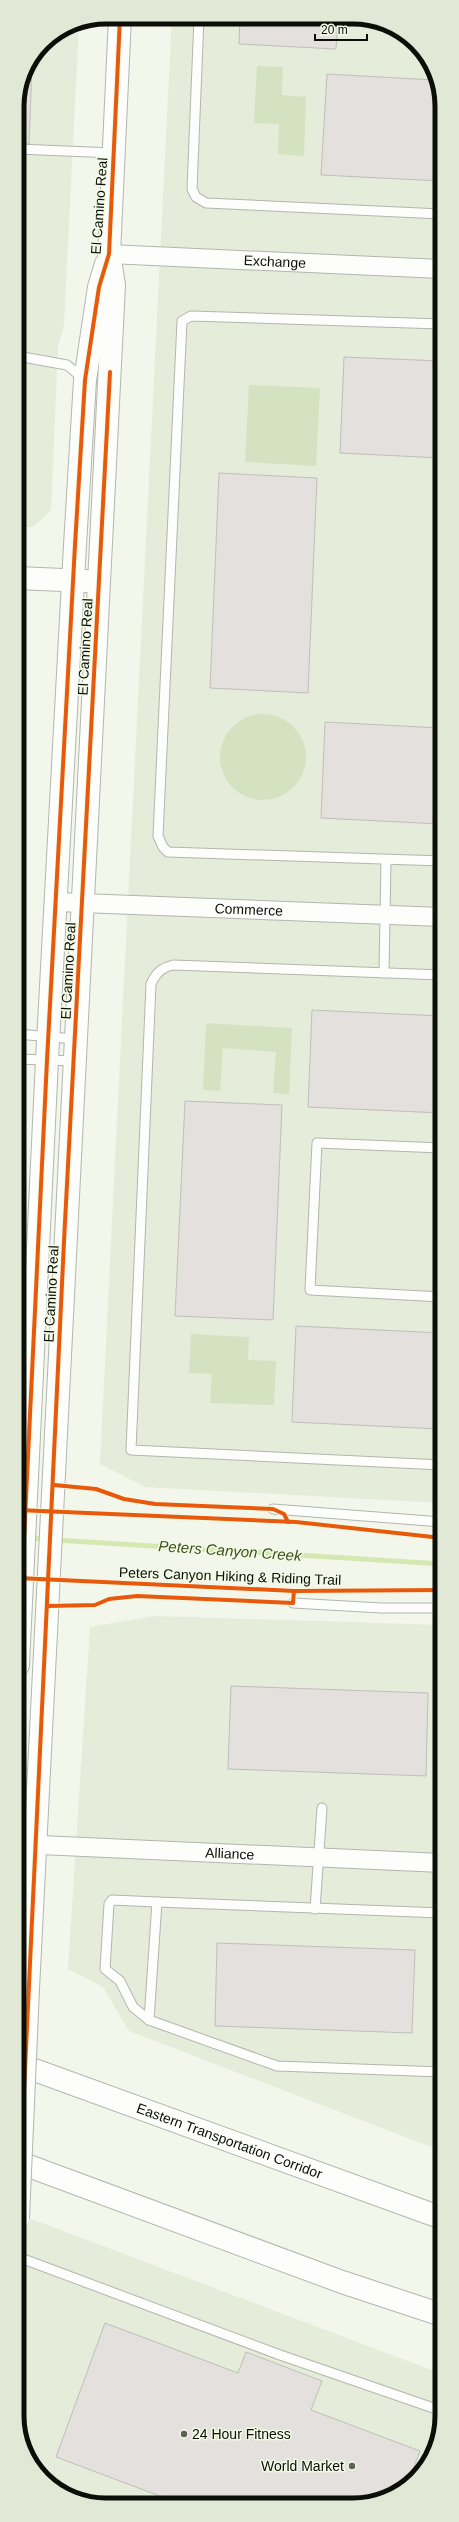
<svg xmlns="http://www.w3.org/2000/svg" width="459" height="2522" font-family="Helvetica,sans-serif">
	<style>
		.built { fill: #e5ecd9 }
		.green { fill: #d5e2c2 }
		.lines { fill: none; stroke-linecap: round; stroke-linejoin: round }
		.stream { stroke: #d4e9b2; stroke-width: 5 }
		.building { fill: #e3e0dd; stroke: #c0bebb }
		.lane-casing { stroke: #b3b6ae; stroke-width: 11 }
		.street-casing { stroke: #b3b6ae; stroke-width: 20 }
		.secondary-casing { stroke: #b3b6ae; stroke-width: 24 }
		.highway-casing { stroke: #b3b6ae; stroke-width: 24 }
		.lane { stroke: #fdfefc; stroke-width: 9 }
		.street { stroke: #fdfefc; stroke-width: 18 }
		.secondary { stroke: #fdfefc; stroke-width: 22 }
		.highway { stroke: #fdfefc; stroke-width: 22 }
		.secondary-bridge-casing { stroke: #b3b6ae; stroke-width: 24; stroke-linecap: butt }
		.secondary-bridge { stroke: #fdfefc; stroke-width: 22 }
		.cycleway-casing { stroke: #f3fbe7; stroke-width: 6 }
		.cycleway { stroke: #e8590c; stroke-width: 4 }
		.poi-dot { fill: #5c6057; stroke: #f3fbe7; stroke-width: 1.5 }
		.labels { text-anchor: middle; stroke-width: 3; stroke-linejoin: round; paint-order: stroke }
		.street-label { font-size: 14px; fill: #0c0f08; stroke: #f3fbe7 }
		.poi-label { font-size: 14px; fill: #0c0f08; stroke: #f3fbe7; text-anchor: start }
		.water-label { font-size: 15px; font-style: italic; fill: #3b4d1a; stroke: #f3fbe7 }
		.rim { fill: none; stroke: #0c0f08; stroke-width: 5 }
	</style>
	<rect width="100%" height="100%" fill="#f2f6eb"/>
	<g class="built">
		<polygon points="172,17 370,19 420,47 441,95 442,1503 145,1487 100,1464"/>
		<polygon points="79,22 64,325 58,346 51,511 33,527 17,527 17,101 24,72 43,43 72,24"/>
		<polygon points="156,1616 442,1625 442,2151 129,2031 103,1987 68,1969 90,1627"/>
		<polygon points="18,2214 442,2374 442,2416 435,2450 420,2475 392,2496 364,2504 89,2503 39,2475 18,2427"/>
	</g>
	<g class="green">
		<polygon points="257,66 283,67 282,95 306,97 304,156 278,154 279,124 254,123"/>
		<polygon points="249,385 320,388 316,466 245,462"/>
		<circle cx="263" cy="757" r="43"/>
		<polygon points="206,1023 292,1028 289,1094 273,1093 276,1052 223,1048 220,1091 203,1090"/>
		<polygon points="191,1334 249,1337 248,1360 276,1361 274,1405 210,1403 212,1374 189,1373"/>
	</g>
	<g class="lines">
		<g class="stream">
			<polyline points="29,1538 46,1539"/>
			<polyline points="56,1540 442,1564"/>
		</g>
	</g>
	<g class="building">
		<polygon points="240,18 338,19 336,49 239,44"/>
		<polygon points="28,65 32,66 29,144 17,143 17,101 24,72"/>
		<polygon points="327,74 434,80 441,95 441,181 321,175"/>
		<polygon points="344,357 441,361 441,458 340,453"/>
		<polygon points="219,473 317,478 308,693 210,688"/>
		<polygon points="325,722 441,728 441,824 321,818"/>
		<polygon points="312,1010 442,1016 442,1113 308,1107"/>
		<polygon points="185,1101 282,1105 273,1320 175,1316"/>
		<polygon points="296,1326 442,1333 439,1429 292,1422"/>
		<polygon points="231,1686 428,1693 426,1776 228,1769"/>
		<polygon points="217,1943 415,1950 412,2033 215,2026"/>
		<polygon points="105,2323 238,2373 246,2352 322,2381 311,2410 420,2451 407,2485 392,2496 364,2504 181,2504 56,2457"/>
	</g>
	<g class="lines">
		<defs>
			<g id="lane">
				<polyline points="199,18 192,189 196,197 206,203 441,214"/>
				<polyline points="17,149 114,153"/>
				<polyline points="441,324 191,316 182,321 158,836 163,847 168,852 442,861"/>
				<polyline points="17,356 67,365 84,379"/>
				<polyline points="384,973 386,860"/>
				<path d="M442 975 173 965C161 968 156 973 151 984L131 1450 442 1465"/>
				<polyline points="17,1034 75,1039"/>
				<polyline points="17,1059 74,1061"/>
				<polyline points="442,1148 317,1143 310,1290 442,1297"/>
				<polyline points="273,1509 442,1522"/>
				<polyline points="293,1603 381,1608 442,1608"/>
				<polyline points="315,1909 322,1808"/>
				<polyline points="442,1913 157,1902 149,2020 277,2066 442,2072"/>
				<polyline points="149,2020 133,2007 120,1981 105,1969 109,1904 112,1900 157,1902"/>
				<polyline points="18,2257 280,2355 442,2411"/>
			</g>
			<g id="street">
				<path id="s1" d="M109 254 441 269"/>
				<path id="s2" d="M56 902 442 917"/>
				<path id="s3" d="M18 1844 442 1863"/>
			</g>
			<g id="secondary">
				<polyline points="17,578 86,581"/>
				<polyline points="18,1665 47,1060 75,545 85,380 99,287 106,264"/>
				<polyline points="28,1989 114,285 109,254 120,17"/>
			</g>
			<g id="highway">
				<path id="s4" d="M18 2064 442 2218"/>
				<polyline points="18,2162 342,2282 442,2315"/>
			</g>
		</defs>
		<use href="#lane" class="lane-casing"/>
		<use href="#street" class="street-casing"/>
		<use href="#secondary" class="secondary-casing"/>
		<use href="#highway" class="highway-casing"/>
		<use href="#lane" class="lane"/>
		<use href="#street" class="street"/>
		<use href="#secondary" class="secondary"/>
		<use href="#highway" class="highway"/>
		<defs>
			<polyline id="secondary-bridge" points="18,2218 28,1989"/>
		</defs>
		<use href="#secondary-bridge" class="secondary-bridge-casing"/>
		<use href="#secondary-bridge" class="secondary-bridge"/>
		<defs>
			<g id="cycleway">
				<polyline points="54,1485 96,1489 124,1499 155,1504 273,1509 284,1514 288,1522"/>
				<polyline points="18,1510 296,1522 442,1538"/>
				<polyline points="18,1578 294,1591 442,1590"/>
				<polyline points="48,1606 95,1605 109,1599 137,1596 293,1603 294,1591"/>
				<polyline points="18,1665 47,1060 75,545 85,380 99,287 109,254 120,17"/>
				<polyline points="18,2218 64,1241 110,372"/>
			</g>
		</defs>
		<use href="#cycleway" class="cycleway-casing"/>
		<use href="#cycleway" class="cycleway"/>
	</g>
	<g class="poi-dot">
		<circle cx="184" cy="2434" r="4"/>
		<circle cx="352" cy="2466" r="4"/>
	</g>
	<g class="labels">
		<g class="street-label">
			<text transform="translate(99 206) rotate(-86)" y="5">El Camino Real</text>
			<text dy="5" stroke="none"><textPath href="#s1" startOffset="166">Exchange</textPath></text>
			<text transform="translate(85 647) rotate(-87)" y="5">El Camino Real</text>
			<text dy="5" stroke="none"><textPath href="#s2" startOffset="193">Commerce</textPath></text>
			<text transform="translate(68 971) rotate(-87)" y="5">El Camino Real</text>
			<text transform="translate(51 1294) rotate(-87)" y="5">El Camino Real</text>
			<text transform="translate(230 1576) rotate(2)" y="5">Peters Canyon Hiking &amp; Riding Trail</text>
			<text dy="5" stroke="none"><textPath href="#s3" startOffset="212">Alliance</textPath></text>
			<text dy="5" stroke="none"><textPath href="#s4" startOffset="225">Eastern Transportation Corridor</textPath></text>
		</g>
		<g class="poi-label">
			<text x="192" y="2439">24 Hour Fitness</text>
			<text x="344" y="2471" text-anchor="end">World Market</text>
		</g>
		<g class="water-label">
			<text transform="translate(230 1551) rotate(4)" y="5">Peters Canyon Creek</text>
		</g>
	</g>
	<path d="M0 0H459V2522H0ZM106 24H353A82 82 0 0 1 435 106V2416A82 82 0 0 1 353 2498H106A82 82 0 0 1 24 2416V106A82 82 0 0 1 106 24Z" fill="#e1e8d5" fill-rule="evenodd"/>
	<path class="rim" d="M106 24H353A82 82 0 0 1 435 106V2416A82 82 0 0 1 353 2498H106A82 82 0 0 1 24 2416V106A82 82 0 0 1 106 24Z"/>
	<path d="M315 34v6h52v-6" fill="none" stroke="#0c0f08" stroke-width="2"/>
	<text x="321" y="34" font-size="12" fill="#0c0f08" stroke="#f3fbe7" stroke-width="3" paint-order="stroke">20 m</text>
</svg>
